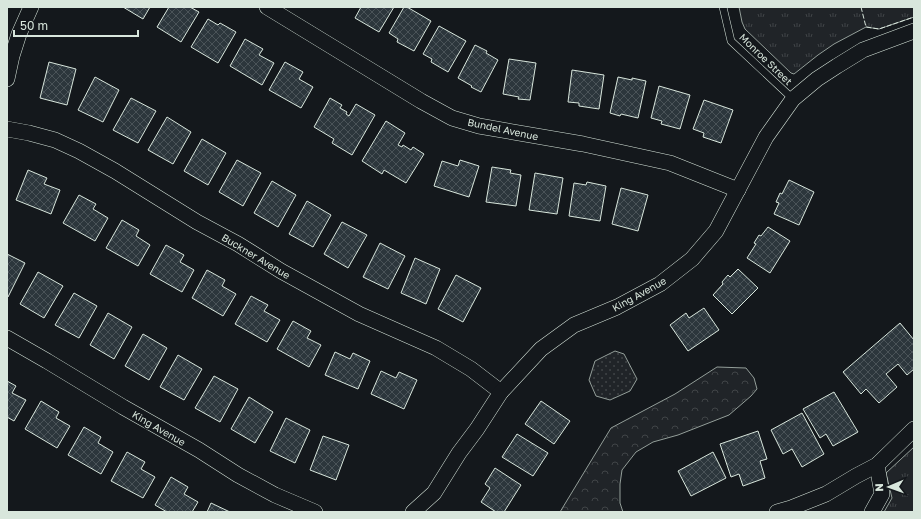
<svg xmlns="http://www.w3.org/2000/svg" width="921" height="519" font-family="'Golos Text',sans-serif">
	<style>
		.grass { fill: url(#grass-tufts); stroke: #939e99 }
		.forest { fill: url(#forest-crowns); stroke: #939e99 }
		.park { fill: url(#park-dots); stroke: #939e99 }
		.building { fill: url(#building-cross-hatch); stroke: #d8e6dc }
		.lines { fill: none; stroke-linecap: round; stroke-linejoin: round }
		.service-casing { stroke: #d8e6dc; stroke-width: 8 }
		.minor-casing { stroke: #d8e6dc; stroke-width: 16 }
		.service { stroke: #14181c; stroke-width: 7 }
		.minor { stroke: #14181c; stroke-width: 15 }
		.fence { stroke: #d8e6dc; stroke-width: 1; stroke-dasharray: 5 2; stroke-linecap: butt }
		.labels { text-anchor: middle; stroke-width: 3; stroke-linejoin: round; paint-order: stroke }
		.street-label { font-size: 10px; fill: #d8e6dc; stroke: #14181c }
	</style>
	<defs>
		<pattern id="grass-tufts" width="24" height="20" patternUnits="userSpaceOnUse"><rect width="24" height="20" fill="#202428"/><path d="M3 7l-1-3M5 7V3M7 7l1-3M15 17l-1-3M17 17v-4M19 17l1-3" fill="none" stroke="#404447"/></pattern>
		<pattern id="forest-crowns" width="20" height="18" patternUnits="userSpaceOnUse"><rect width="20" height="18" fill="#202428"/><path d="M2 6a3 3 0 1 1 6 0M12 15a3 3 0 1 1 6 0" fill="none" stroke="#404447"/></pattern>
		<pattern id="park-dots" width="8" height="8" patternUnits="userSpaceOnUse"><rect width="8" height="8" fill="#202428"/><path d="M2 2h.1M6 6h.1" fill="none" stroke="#404447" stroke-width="1.8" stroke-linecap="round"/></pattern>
		<pattern id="building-cross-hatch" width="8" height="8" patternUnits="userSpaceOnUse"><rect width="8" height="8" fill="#2c363c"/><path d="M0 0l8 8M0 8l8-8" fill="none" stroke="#4a5358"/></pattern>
	</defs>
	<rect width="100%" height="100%" fill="#14181c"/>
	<g class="grass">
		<polygon points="739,7 914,7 914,17 879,29 866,27 834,44 818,55 794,74 791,73 745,29 742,22"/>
		<polygon points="914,447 914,512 884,512 892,498 886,473"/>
	</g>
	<polygon class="forest" points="717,367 746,368 754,378 757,389 751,396 729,415 678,435 653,442 636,452 622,470 620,484 620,503 623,512 560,512 611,428 675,394"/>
	<polygon class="park" points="615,351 624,354 637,379 630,391 610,400 596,396 589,380 595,361"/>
	<g class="building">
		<polygon points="123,7 150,7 143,19"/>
		<polygon points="169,7 190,7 199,12 181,42 157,27"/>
		<polygon points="361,7 394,7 379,32 355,18"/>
		<polygon points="404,7 407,7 431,21 414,51 397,42 398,39 389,33"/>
		<polygon points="208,19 218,25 220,23 236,32 218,63 191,47"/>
		<polygon points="439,26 466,41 448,72 431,62 432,59 423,54"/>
		<polygon points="245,39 263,49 259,55 274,63 262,85 230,66"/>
		<polygon points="475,45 487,51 486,53 498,60 481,92 471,87 472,86 458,78"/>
		<polygon points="509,59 536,63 530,100 518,99 519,97 503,94"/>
		<polygon points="49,62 76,69 67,105 40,98"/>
		<polygon points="285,62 303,72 299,79 313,87 301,108 269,90"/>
		<polygon points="572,70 604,75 599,109 579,106 579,103 568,102"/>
		<polygon points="95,77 119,90 103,122 78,110"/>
		<polygon points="618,77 632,80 632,78 646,81 638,118 621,114 620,116 610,113"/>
		<polygon points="659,86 690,95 680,129 661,124 662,121 651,118"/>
		<polygon points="131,98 156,111 138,143 113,130"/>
		<polygon points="330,98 342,105 340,108 347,112 346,114 349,116 356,104 375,115 352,155 332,143 334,139 314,127"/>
		<polygon points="704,100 733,110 721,143 703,137 704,133 693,129"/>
		<polygon points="167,117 191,132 173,164 148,150"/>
		<polygon points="386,121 405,133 398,145 402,147 403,145 411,150 413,147 424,154 406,183 384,170 382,174 362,161"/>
		<polygon points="202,139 226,153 208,185 184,171"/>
		<polygon points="237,160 261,173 243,206 219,192"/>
		<polygon points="460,160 479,166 469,197 434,186 442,161 458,166"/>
		<polygon points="492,167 511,170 510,173 521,175 516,206 486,202"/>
		<polygon points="28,170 47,178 44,184 60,190 51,214 16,200"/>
		<polygon points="535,173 563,178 557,214 529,210"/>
		<polygon points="789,180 814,192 799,225 774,214 779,203 776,202 780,193 782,194"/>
		<polygon points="272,181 296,195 278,227 254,213"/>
		<polygon points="587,182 606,186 600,221 569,216 574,183 586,185"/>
		<polygon points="621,188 648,195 638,231 612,224"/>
		<polygon points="79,195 96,204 93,209 108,218 95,241 63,223"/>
		<polygon points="307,201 331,215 313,247 289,234"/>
		<polygon points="122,220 139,230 136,236 150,245 138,266 106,248"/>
		<polygon points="342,222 367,235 348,268 324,254"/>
		<polygon points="768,227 790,241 770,273 747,258 756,244 754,243 759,235 761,236"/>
		<polygon points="380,243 405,256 388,289 363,277"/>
		<polygon points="166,245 184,255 180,262 194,270 182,292 150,274"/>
		<polygon points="7,254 25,263 8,297 7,297"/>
		<polygon points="415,258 440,269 426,304 401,293"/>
		<polygon points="738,269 758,288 732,314 713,295 723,284 722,282 728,275 730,277"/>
		<polygon points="207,270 225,280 222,286 236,294 223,316 192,298"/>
		<polygon points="38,272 63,286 44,318 20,304"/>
		<polygon points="456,275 481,288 463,322 438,309"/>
		<polygon points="74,293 97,306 79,338 55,325"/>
		<polygon points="251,296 268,305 264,311 280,320 267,342 235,324"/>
		<polygon points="704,308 719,330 688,351 670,325 686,313 689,318"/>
		<polygon points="108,313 132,327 114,359 90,345"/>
		<polygon points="293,321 311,331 307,338 321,345 309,367 277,349"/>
		<polygon points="900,323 914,340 914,369 907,375 898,364 886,374 897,387 879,403 866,389 861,394 843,372"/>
		<polygon points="143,334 167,348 149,380 125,366"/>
		<polygon points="335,352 350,359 353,353 370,361 358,389 325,375"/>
		<polygon points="178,355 202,369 184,400 160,387"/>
		<polygon points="381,371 396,378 399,372 417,380 404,409 371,394"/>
		<polygon points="214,376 238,389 220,422 195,408"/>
		<polygon points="7,381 16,386 12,393 26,400 14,421 7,417"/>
		<polygon points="834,392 858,432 833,446 826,434 820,438 803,409"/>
		<polygon points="249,397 273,412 255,443 231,429"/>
		<polygon points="41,401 59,412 56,418 70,426 57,448 25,429"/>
		<polygon points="541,401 570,421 554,444 525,424"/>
		<polygon points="802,413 824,454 802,467 792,449 783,454 771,430"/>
		<polygon points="286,418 310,430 295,463 270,451"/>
		<polygon points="84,427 101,437 98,443 113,452 101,474 68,455"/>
		<polygon points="758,431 767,459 760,461 765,478 743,486 739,474 731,477 720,444"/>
		<polygon points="517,434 548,453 533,476 502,457"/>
		<polygon points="323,436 349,445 336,480 310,470"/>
		<polygon points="127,452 145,462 141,469 155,477 143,498 111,481"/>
		<polygon points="713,452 726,478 691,496 678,471"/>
		<polygon points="495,468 521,485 504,512 496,512 481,502 490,488 485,484"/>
		<polygon points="171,477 188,487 184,494 198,502 192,512 167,512 155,505"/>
		<polygon points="211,503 230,512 207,512"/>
	</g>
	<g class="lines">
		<defs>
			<polyline id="service" points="723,7 731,41 793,99"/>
			<g id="minor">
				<polyline points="267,7 421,101 452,118 479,126 583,144 670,163 738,190"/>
				<polyline points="7,79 12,56 19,34 31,7"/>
				<polyline points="7,129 29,133 55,140 79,151 115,171 197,222 238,244 281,271 359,314 436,348 471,369 501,392"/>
				<polyline points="7,338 47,361 123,407 199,450 238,475 275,495 315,512"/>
				<polyline points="413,512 434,493 459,453 477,429 501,392 541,349 574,325 617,307 660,284 692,259 716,231 766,137 793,99 817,79 837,66 863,50 914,31"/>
				<polyline points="777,512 791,508 826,494 856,476 877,465 914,429"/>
				<polyline points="872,512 882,494 877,465"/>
			</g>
		</defs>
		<use href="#service" class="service-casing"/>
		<use href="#minor" class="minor-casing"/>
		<use href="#service" class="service"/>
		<use href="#minor" class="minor"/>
		<polyline class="fence" points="861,7 866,27 879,29 914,17"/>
	</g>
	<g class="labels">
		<g class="street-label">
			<text transform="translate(766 59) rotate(44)" y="4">Monroe Street</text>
			<text transform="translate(503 129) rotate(12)" y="4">Bundel Avenue</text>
			<text transform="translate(256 256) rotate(31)" y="4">Buckner Avenue</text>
			<text transform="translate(639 294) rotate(-29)" y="4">King Avenue</text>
			<text transform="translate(159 428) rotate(30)" y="4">King Avenue</text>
		</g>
	</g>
	<rect width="921" height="519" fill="none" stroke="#d8e6dc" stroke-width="16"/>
	<g transform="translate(889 487) rotate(268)" stroke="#14181c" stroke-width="3" paint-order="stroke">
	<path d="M0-3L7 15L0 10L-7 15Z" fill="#d8e6dc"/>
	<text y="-6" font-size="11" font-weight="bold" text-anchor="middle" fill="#d8e6dc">N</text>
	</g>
	<path d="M14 30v6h124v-6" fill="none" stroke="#d8e6dc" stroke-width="2"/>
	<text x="20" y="30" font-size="12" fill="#d8e6dc" stroke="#14181c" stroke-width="3" paint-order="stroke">50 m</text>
</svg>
